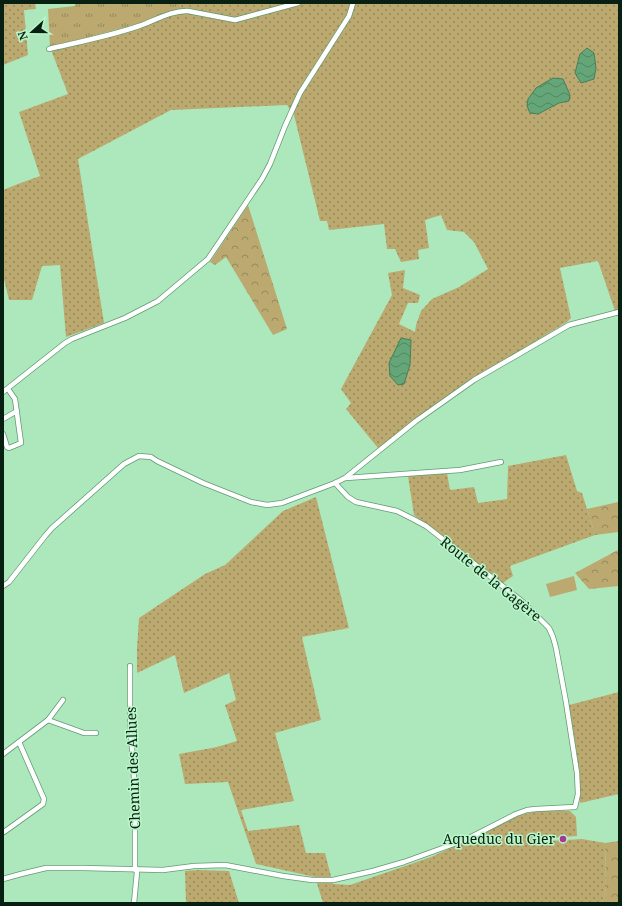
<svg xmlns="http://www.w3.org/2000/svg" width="622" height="906" font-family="'Noto Serif',serif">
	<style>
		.grass { fill: url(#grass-dots) }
		.forest { fill: url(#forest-crowns) }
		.park { fill: url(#park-tufts) }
		.pitch { fill: #bba970 }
		.water { fill: url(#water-waves); stroke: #487e59 }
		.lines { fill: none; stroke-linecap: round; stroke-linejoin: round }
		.minor-casing { stroke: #619a72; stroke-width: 6 }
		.minor { stroke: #fff; stroke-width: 4.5 }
		.poi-dot { fill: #a43897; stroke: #baf6ca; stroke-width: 1.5 }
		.labels { text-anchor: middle; stroke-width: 3; stroke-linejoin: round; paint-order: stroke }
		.street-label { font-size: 14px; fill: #082011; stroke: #baf6ca }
		.poi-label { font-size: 14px; fill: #082011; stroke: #baf6ca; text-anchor: end }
	</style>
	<defs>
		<pattern id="grass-dots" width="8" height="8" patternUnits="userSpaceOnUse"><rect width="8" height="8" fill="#bba970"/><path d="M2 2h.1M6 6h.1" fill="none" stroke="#96895b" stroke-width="1.8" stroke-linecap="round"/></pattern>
		<pattern id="forest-crowns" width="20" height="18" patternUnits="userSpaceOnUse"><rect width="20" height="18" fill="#bba970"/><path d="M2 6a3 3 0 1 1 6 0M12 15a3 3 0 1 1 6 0" fill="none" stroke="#96895b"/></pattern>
		<pattern id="park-tufts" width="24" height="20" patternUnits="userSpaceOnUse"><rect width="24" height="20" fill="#bba970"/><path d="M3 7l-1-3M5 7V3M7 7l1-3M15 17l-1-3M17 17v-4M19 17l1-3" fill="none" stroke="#96895b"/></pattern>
		<pattern id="water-waves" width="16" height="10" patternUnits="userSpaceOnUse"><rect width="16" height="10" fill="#64a678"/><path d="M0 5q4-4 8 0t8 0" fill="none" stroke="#508761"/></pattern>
	</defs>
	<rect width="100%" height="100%" fill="#ade8bd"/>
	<g class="grass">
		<polygon points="3,3 35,3 36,9 24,10 28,55 3,65"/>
		<polygon points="180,3 619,3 619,310 615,311 598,261 560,268 571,318 567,322 474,378 378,448 346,409 351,403 341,389 392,295 388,273 405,270 403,288 420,295 418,303 408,303 399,324 415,332 416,325 421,311 432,299 459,287 488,269 474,242 464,232 447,230 441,215 425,220 429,248 418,250 419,259 401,262 395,249 387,249 384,224 329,230 327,221 320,221 294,115 287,105 171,110 78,159 104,323 66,337 60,265 42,266 32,300 9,300 3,275 3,190 18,184 40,176 19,112 68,94 50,47 138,24 181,9"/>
		<polygon points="566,455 577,491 582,493 595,535 510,566 513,576 503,583 414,515 408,476 447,473 450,490 474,487 478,503 507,499 508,466"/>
		<polygon points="316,497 349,628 302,637 321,720 275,733 294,801 241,810 248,831 299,825 306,853 325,853 333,884 350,885 431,857 471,839 517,816 537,811 570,811 576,817 577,836 549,838 549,841 582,839 605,843 606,888 602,903 323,903 315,877 256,864 228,782 185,784 179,754 217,747 237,741 225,705 236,700 229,673 184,693 175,655 137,673 137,648 139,618 205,574 225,565 283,511"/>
		<polygon points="619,692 619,794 580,803 580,774 569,705"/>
		<polygon points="198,870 229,871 239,903 186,903 185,871"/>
	</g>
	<g class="forest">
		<polygon points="248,205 287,329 273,335 226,257 215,265 210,262"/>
		<polygon points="618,502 619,504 619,532 595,535 587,509"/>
		<polygon points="619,550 619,586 589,589 575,573 616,551"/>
		<polygon points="619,841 619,903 602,903 606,888 605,843"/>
	</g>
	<polygon class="park" points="75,3 180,3 181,9 138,24 50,47 48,9 75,6"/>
	<polygon class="pitch" points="574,576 577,590 550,597 546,584"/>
	<g class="water">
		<polygon points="587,48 594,53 596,68 594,79 581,83 575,73 580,54"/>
		<polygon points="553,78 563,79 570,95 569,101 559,103 538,114 530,113 527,106 528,99 536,88"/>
		<polygon points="401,338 411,340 410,365 404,384 398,385 390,376 389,363"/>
	</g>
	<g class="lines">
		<defs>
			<g id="minor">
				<path d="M49 49C79 42 110 36 139 26 154 21 172 10 188 11L235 20 298 3"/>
				<polyline points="3,392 65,343 72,339 125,318 158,301 208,259 262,179 270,164 285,126 300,93 349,16 353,3"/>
				<polyline points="3,419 17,411"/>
				<polyline points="3,434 7,447 9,448 21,443 15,399 8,389"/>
				<polyline points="346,478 460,470 501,462"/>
				<polyline points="3,586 9,582 45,536 52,528 124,464 139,456 151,457 157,461 203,483 251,502 267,505 282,503 335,483 345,478 416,421 474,380 569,325 619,312"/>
				<polyline points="130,666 130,718 135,793 135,869 137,872 134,903"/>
				<polyline points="48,720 84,733 96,733"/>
				<polyline points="3,754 48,720 63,700"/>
				<polyline points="3,832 4,832 43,804 44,799 19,742"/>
				<polyline points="3,879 21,874 46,868 83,868 163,870 194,866 225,865 283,876 312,880 333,880 373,871 404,862 451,845 471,837 516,814 527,810 536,809 575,807 578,794 577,773 566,702 556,648 553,637 549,628 523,602 426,526 413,519 397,511 356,502 348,497 335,483"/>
			</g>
		</defs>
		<use href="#minor" class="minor-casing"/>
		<use href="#minor" class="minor"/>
	</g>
	<circle class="poi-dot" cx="563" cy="839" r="4"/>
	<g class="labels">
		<g class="street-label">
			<text transform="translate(491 579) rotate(39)" y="5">Route de la Gagère</text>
			<text transform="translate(133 768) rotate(-92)" y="5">Chemin des Allues</text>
		</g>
		<g class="poi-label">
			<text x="555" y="844">Aqueduc du Gier</text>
		</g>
	</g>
	<rect width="622" height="906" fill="none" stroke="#082011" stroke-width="8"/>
	<g transform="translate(32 32) rotate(249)" stroke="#baf6ca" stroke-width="3" paint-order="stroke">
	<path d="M0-3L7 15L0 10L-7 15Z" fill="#082011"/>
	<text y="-6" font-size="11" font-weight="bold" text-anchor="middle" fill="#082011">N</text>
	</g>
</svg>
